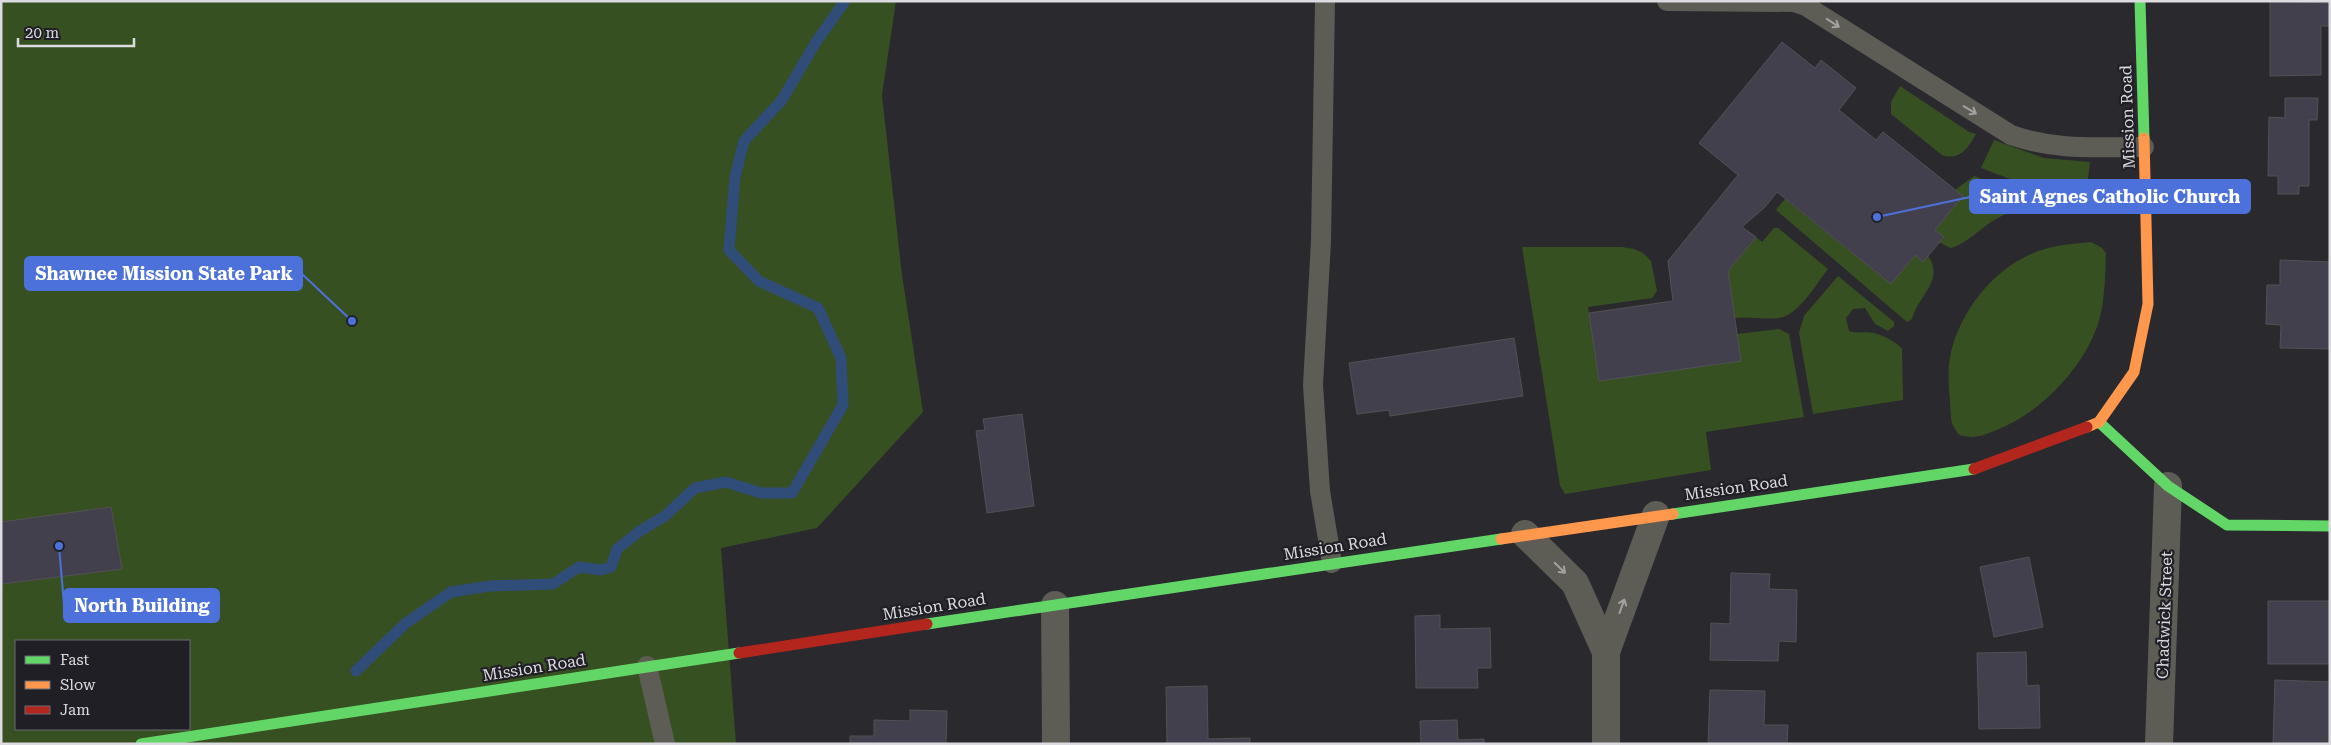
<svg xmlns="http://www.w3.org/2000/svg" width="2331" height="745" font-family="'Roboto Serif',serif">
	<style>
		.green { fill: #375022; fill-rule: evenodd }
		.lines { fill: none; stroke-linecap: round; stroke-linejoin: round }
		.stream { stroke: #304d79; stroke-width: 11 }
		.building { fill: #43404d; stroke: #525155 }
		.lane { stroke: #5d5d56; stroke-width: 20 }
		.street { stroke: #5d5d56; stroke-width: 28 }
		.fast { stroke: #63d668; stroke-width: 11 }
		.slow { stroke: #ff974d; stroke-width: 11 }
		.jam { stroke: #b3261e; stroke-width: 11 }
		.oneway { stroke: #a3a2a2 }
		.labels { text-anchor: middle; stroke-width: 4.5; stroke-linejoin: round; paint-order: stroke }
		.street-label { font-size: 16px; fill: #dcdbe0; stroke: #201f25 }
		.leader { fill: none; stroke: #4d71da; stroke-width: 2 }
		.callout-dot { fill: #4d71da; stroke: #201f25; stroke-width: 2 }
		.callout { fill: #4d71da; stroke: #4d71da; stroke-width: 2 }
		.callout-label { font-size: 18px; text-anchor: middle; font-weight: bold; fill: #fff }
	</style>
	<rect width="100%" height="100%" fill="#2a292e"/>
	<g class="green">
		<path d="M1 1H896L882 95 902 275 923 412 817 528 721 548 736 744H1ZM16 641H189V729H16Z"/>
		<path d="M1900 86 1969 132 1976 134C1968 148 1960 161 1942 155L1891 114V102Z"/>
		<polygon points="1994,140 2044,158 2090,162 2086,195 2053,195 1981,168"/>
		<path d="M1974 176 2041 201C2026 206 2010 211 1996 219 1983 226 1964 246 1950 248L1939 242 1944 237 1935 230 1962 196 1955 190Z"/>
		<path d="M1785 199 1891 284 1915 255 1923 262 1928 256C1945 280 1918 296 1912 319L1907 322 1776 210Z"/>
		<path d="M1774 228H1778L1828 269C1817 283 1798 316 1779 318 1764 320 1750 316 1735 318L1728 271 1756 237 1762 242Z"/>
		<path d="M2091 242 2102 248 2106 253C2105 276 2105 300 2099 321 2085 367 2039 415 1994 431 1981 436 1972 440 1958 434L1952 424 1951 417C1950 396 1946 373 1951 352 1961 311 1992 271 2031 254 2050 245 2071 244 2091 242Z"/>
		<polygon points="1522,247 1622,247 1634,249 1643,253 1651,261 1657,291 1652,298 1588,307 1599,381 1741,361 1737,334 1779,329 1789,334 1804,417 1706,432 1711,470 1565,494 1560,486"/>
		<path d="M1838 276 1894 322V326L1888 331 1875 324 1865 308 1853 309 1846 318 1849 331C1858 334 1865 331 1874 333 1882 335 1897 342 1902 349L1903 400 1813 414 1799 333 1804 316Z"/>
	</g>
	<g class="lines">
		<polyline class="stream" points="356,671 406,623 451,592 490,586 553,584 579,567 601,570 611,567 617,549 640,531 665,516 695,488 726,482 761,493 792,493 843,405 841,358 818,308 759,281 729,250 735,177 744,141 782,100 816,42 845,1"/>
	</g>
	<g class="building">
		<polygon points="2270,1 2330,3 2330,26 2321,26 2321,75 2270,76"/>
		<polygon points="1782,42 1815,68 1821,60 1856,88 1839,110 1876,140 1883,132 1963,196 1935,230 1944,237 1923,262 1915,255 1891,284 1777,192 1765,207 1742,227 1756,237 1728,271 1741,361 1599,381 1589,313 1673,301 1668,261 1738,175 1699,143"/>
		<polygon points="2285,98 2318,98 2317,120 2309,120 2309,186 2299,186 2299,194 2278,194 2278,176 2268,176 2269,117 2285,118"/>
		<polygon points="2280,260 2330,262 2330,349 2280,348 2281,325 2266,324 2267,285 2280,285"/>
		<polygon points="1514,338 1523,396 1390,416 1389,410 1357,414 1349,363"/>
		<polygon points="1022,414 1034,506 987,513 976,431 985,430 983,419"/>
		<polygon points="111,507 122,569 1,584 1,522"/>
		<polygon points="2029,557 2043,627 1994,637 1980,567"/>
		<polygon points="1731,573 1770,574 1769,589 1797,590 1796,642 1779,641 1778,661 1710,660 1711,623 1730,624"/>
		<rect x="2268" y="601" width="62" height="63"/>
		<polygon points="1440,615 1440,629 1490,628 1491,668 1477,668 1478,688 1416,688 1415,616"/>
		<polygon points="2026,652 2027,686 2039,685 2040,728 1979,729 1977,653"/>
		<polygon points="2275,680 2330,682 2330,744 2273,744"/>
		<polygon points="1207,686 1208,739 1250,738 1250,744 1167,744 1166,687"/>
		<polygon points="1710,690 1765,691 1764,725 1788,725 1787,744 1708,744"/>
		<polygon points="910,710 947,711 946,744 850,744 850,736 874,736 874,720 910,721"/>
		<polygon points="1457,720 1458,740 1484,739 1484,744 1421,744 1420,721"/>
	</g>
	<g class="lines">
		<g class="lane">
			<polyline points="1325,1 1321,241 1313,385 1320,491 1332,563"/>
			<path d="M1667 1 1794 2 1806 6 2011 135C2058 151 2095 147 2144 147"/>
			<polyline points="647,666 665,744"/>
		</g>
		<g class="street">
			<polyline points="1525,534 1575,583 1606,652"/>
			<polyline points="1055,605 1056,744"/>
			<polyline points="1606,744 1606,652 1656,515"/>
			<polyline points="2159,744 2168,486"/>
		</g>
		<g class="fast">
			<polyline points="2140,1 2144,138"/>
			<polyline points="2099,422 2168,486 2227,525 2330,526"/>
			<polyline points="1673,514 1974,469"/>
			<polyline points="927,624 1501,539"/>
			<polyline points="141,744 739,653"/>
		</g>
		<g class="slow">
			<polyline points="2087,427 2099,422 2134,372 2148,304 2144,138"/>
			<polyline points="1501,539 1673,514"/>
		</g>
		<g class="jam">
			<polyline points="1974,469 2087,427"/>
			<polyline points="739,653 927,624"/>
		</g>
	</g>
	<defs><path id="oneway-shaft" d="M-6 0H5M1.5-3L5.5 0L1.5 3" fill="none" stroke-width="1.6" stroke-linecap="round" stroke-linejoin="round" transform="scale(1.25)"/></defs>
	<g class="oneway">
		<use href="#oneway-shaft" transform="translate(1833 23) rotate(33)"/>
		<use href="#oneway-shaft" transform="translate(1970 110) rotate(31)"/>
		<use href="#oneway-shaft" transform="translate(1560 568) rotate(44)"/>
		<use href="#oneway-shaft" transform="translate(1622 606) rotate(-70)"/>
	</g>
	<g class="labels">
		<g class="street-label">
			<text transform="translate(2127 117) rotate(-92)" y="6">Mission Road</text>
			<text transform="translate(1736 487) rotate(-8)" y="6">Mission Road</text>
			<text transform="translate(1335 546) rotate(-9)" y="6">Mission Road</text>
			<text transform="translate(934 606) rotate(-9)" y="6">Mission Road</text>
			<text transform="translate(2164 615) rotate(-88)" y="6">Chadwick Street</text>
			<text transform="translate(534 667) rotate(-9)" y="6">Mission Road</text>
		</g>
	</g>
	<path class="leader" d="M1877 217L1970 197M352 321L302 274M59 546L64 605"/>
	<g class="callout-dot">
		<circle cx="1877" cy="217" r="5"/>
		<circle cx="352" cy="321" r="5"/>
		<circle cx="59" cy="546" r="5"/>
	</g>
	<g class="callout">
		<rect x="1970" y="180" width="280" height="33" rx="5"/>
		<rect x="25" y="257" width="277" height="33" rx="5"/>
		<rect x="64" y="589" width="155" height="33" rx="5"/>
	</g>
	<g class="callout-label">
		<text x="2110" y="203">Saint Agnes Catholic Church</text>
		<text x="164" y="280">Shawnee Mission State Park</text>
		<text x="142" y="612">North Building</text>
	</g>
	<rect width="2331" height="745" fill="none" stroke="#dcdbe0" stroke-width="5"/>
	<rect x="15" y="640" width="175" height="90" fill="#201f25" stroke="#6b6a70"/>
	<rect x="25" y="656" width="25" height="8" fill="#63d668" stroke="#6b6a70"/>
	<text x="60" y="665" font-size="15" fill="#dcdbe0">Fast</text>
	<rect x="25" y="681" width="25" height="8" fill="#ff974d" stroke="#6b6a70"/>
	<text x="60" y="690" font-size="15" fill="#dcdbe0">Slow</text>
	<rect x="25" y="706" width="25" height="8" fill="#b3261e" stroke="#6b6a70"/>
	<text x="60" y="715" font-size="15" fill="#dcdbe0">Jam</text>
	<path d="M18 38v8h116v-8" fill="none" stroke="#dcdbe0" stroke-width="2.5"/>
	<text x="25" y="38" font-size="15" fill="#dcdbe0" stroke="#201f25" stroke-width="4" paint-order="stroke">20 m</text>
</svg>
